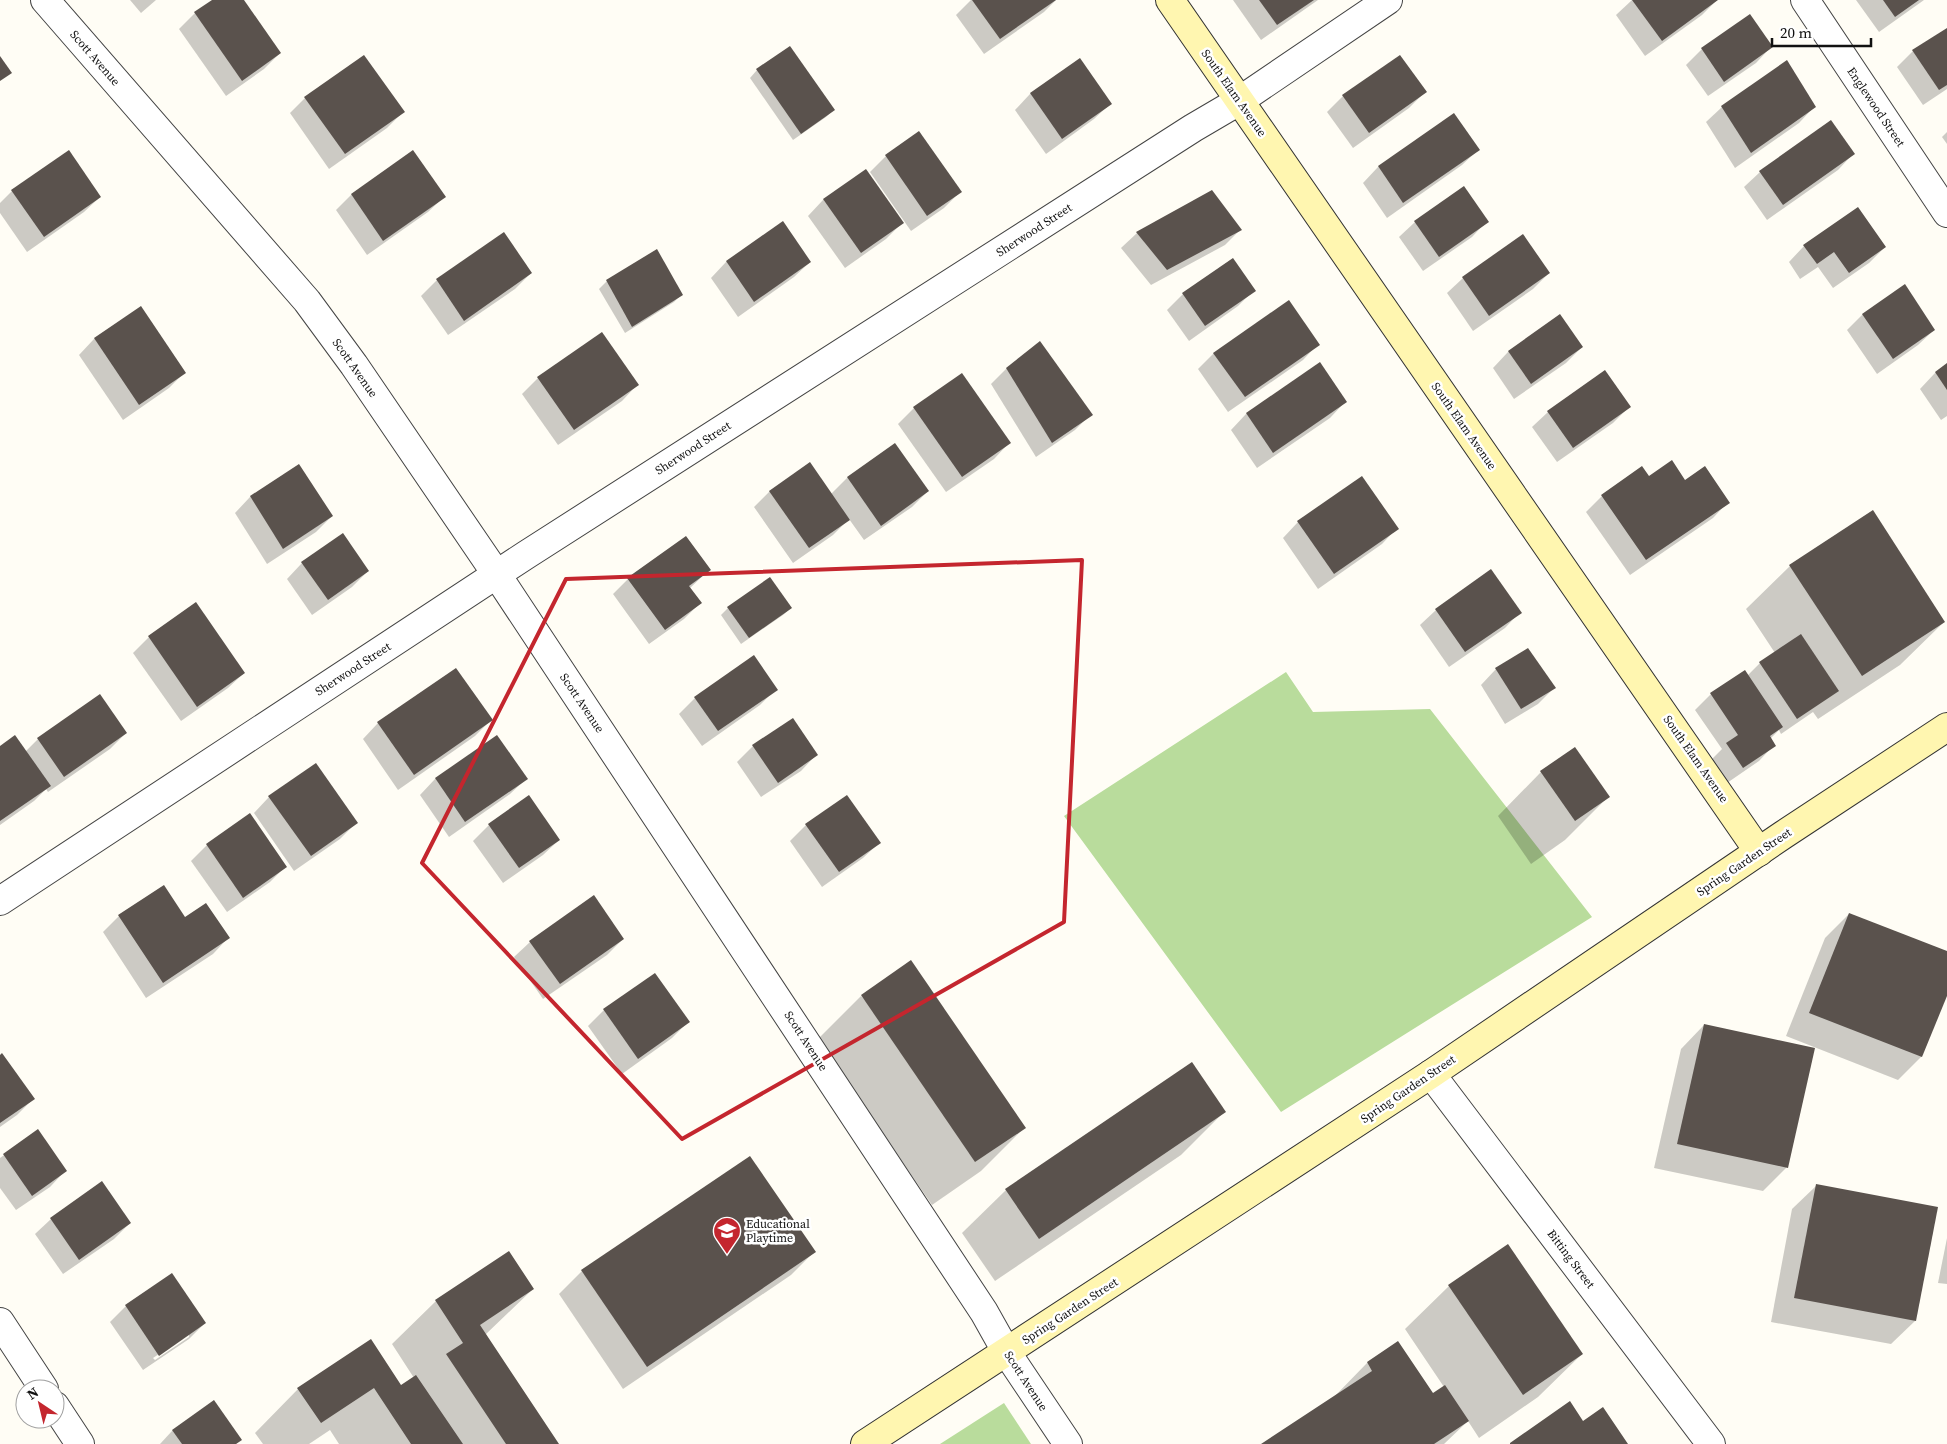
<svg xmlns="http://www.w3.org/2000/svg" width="1947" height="1444" font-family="'Source Serif 4',serif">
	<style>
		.forest { fill: #b9dc9c }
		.shadow { fill: #0003; fill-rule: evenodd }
		.building { fill: #5a524d }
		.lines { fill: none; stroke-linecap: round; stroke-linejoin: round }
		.street-casing { stroke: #444; stroke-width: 30 }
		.secondary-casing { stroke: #333; stroke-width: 30 }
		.street { stroke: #fff; stroke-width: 28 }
		.secondary { stroke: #fff6b0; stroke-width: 28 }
		.marked { fill: none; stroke: #c4262e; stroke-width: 4; stroke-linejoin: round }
		.labels { text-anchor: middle; stroke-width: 5; stroke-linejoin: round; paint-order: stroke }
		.street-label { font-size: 12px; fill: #111; stroke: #fff }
		.poi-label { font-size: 12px; fill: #111; stroke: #fff; text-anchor: start }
	</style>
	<rect width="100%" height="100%" fill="#fffdf5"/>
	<g class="forest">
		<polygon points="1286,672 1313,712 1430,709 1592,917 1281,1112 1064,816"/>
		<polygon points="1004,1403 1031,1444 940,1444"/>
	</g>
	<g class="shadow">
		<polygon points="130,0 156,0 141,13"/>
		<polygon points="214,0 242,0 280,53 264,69 226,96 179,29 195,13"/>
		<polygon points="971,0 1056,0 1044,12 984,54 956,15"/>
		<polygon points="1233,0 1318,0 1261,40"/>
		<polygon points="1632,0 1717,0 1702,15 1645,56 1616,15"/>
		<polygon points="1856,0 1924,0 1879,32"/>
		<polygon points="1750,16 1771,47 1756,63 1708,96 1686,65 1702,49"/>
		<polygon points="1947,29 1947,89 1923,105 1897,67 1913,51"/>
		<polygon points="1079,60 1110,104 1094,119 1046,154 1015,110 1030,94"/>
		<polygon points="757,70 833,110 826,117 793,140 750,78"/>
		<polygon points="1425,92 1409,108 1353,148 1327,112 1343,96"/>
		<polygon points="305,98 403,112 387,128 329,169 290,113"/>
		<polygon points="1722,107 1814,107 1799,123 1735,168 1706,122"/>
		<polygon points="1454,115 1478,150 1462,165 1387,218 1363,183 1378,167"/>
		<polygon points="1947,132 1947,144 1942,137"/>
		<polygon points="68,152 100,197 84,212 27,252 0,213 0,203 12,191"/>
		<polygon points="413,152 444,197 428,212 367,255 336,210 351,195"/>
		<polygon points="1853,154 1838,170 1767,220 1744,187 1760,172"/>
		<polygon points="886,156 960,192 944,208 911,231 870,172"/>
		<polygon points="865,171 902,223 886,239 845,268 808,216 823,200"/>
		<polygon points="1487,221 1472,237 1423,271 1399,237 1415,222"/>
		<polygon points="782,223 810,262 794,277 738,317 711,278 726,262"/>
		<polygon points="1240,230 1225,245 1151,285 1121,248 1137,233"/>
		<polygon points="503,234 531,273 515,289 448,335 421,296 437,280"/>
		<polygon points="1804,246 1885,247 1869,263 1833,288 1818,267 1800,279 1789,262"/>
		<polygon points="656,251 682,294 674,302 625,333 599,289 607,281"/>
		<polygon points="1232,259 1254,290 1238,306 1189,341 1167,310 1183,294"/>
		<polygon points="1549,273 1533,289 1473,331 1447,293 1463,278"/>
		<polygon points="140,308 185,372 169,388 123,420 79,355 94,339"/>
		<polygon points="1863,314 1934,330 1918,345 1877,374 1847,330"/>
		<polygon points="1560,316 1582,347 1566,363 1514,399 1493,368 1508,352"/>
		<polygon points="1040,342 1091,414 1075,430 1036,457 991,384 1006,369"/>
		<polygon points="1318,344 1303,360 1228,412 1198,369 1214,353"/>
		<polygon points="1319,364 1345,402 1330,418 1257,468 1231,430 1246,414"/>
		<polygon points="1947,365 1947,416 1941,420 1920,389 1935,373"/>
		<polygon points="962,375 1009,443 994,459 946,492 898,424 914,408"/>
		<polygon points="538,378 637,385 622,401 558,445 522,394"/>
		<polygon points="1629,407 1613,423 1557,462 1532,427 1548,412"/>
		<polygon points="895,445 928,491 912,507 864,540 849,519 833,535 793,563 754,507 769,492 810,464 831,494 847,478"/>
		<polygon points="299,465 332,516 316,532 267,564 235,513 250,497"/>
		<polygon points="1649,478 1685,482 1728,502 1713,518 1630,575 1586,512 1602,496"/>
		<polygon points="1298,522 1397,528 1382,544 1318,589 1283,538"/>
		<polygon points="302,563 368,571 352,587 312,615 287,579"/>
		<polygon points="1790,566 1944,622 1900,665 1818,719 1813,712 1781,734 1779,730 1770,739 1774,745 1759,761 1727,783 1711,760 1722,749 1695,710 1711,694 1747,676 1760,663 1775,653 1746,609"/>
		<polygon points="709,570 689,589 700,603 684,619 649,644 613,594 628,579"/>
		<polygon points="196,604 244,673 228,688 181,721 133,653 149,637"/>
		<polygon points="728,608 791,608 783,615 741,644 721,615"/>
		<polygon points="1436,610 1520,612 1505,628 1449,667 1420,625"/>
		<polygon points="1496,669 1554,688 1538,704 1505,724 1481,685"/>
		<polygon points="776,689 760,705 702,746 679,714 695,698"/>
		<polygon points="100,696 126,733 110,749 48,792 46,789 34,801 0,825 0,747 26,751 38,739"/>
		<polygon points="491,720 475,736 398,790 363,739 378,723"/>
		<polygon points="497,736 526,779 510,794 449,837 420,795 435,779"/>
		<polygon points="753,746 816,755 801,771 761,797 737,762"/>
		<polygon points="1575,749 1608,797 1565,840 1531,864 1498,816 1541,772"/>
		<polygon points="269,797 356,823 340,839 294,871 254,813"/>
		<polygon points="250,815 286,866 270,882 227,912 191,861 207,845"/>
		<polygon points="489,825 559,840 543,855 503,883 473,841"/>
		<polygon points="806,825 879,843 863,858 822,887 790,841"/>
		<polygon points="163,887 184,919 228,938 213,954 146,998 103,932 119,916"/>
		<polygon points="1849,914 1947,953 1947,993 1921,1057 1898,1080 1786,1036 1825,938"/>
		<polygon points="623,939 607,955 543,999 514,957 530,942"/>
		<polygon points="861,996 1024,1128 981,1171 932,1205 818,1039"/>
		<polygon points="604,1010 688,1022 672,1038 622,1074 588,1026"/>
		<polygon points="1704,1025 1813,1049 1786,1168 1763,1191 1654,1168 1681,1049"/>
		<polygon points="0,1057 33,1099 17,1115 0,1127"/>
		<polygon points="1224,1112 1181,1155 995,1281 962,1233 1006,1190"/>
		<polygon points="37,1131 65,1171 50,1187 16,1210 0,1188 0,1158"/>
		<polygon points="1816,1186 1915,1321 1891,1344 1771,1322 1792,1209"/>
		<polygon points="51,1219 130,1223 114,1239 63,1274 35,1234"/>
		<polygon points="1947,1238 1947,1284 1938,1283"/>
		<polygon points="1508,1245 1582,1354 1538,1397 1479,1438 1468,1421 1444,1444 1264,1444 1331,1400 1367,1363 1398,1343 1433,1395 1444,1387 1405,1329 1449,1286"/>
		<polygon points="814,1252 791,1275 623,1389 559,1294 582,1271"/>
		<polygon points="509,1253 533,1289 485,1335 557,1444 339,1444 330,1430 309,1444 263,1444 255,1433 298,1389 401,1387 414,1378 392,1344 436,1301"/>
		<path d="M172 1275 205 1323 189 1339 143 1370 110 1322 126 1306ZM189 1334V1337L155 1360 153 1358Z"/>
		<polygon points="213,1402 241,1439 236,1444 160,1444 172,1431"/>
	</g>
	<g class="building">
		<polygon points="212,0 244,0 281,53 242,81 194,12"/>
		<polygon points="972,0 1056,0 1000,39"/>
		<polygon points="1259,0 1314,0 1277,25"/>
		<polygon points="1632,0 1718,0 1662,41"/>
		<polygon points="1883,0 1919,0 1895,17"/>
		<polygon points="1750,14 1773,47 1724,82 1701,48"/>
		<polygon points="1947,28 1947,85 1939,90 1912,50"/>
		<polygon points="790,46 835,110 801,134 756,69"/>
		<polygon points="364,55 405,112 345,154 304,97"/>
		<polygon points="1400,55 1427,92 1369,133 1342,95"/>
		<polygon points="0,56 12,73 0,81"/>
		<polygon points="1080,58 1112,104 1062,139 1030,93"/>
		<polygon points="1787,60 1816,107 1751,153 1721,106"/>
		<polygon points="1454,113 1480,150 1403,203 1378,166"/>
		<polygon points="1831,120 1855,154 1783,205 1759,171"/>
		<polygon points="919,131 962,192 927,216 885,155"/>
		<polygon points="69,150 101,197 44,237 11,190"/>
		<polygon points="413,150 446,197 383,241 351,194"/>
		<polygon points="866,169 904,223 861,253 823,199"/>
		<polygon points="1464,186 1489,222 1439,257 1414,221"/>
		<polygon points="1212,190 1242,230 1167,270 1136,232"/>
		<polygon points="1858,207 1886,247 1849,273 1834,252 1817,264 1803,245"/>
		<polygon points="783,221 811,262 754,302 726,261"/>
		<polygon points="504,232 532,273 464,321 436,279"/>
		<polygon points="1523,234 1550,273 1489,316 1462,277"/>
		<polygon points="657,249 683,295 632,327 606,280"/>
		<polygon points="1233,258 1256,291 1205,326 1182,293"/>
		<polygon points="1905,284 1935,330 1893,359 1862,314"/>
		<polygon points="1289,300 1320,345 1245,397 1213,353"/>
		<polygon points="141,306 186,373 139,405 94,338"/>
		<polygon points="1560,314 1583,347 1531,384 1508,351"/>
		<polygon points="602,332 639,385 574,430 537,377"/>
		<polygon points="1040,341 1093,415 1052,443 1006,368"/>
		<polygon points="1320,362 1347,402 1273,453 1246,413"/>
		<polygon points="1947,363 1947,390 1935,372"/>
		<polygon points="1605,370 1631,407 1573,448 1547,411"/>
		<polygon points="962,373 1011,443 962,477 913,407"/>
		<polygon points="895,443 929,491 881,526 847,477"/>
		<polygon points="1672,460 1685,480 1705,466 1730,503 1646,560 1601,495 1642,466 1649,476"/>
		<polygon points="810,462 850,520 809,548 769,491"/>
		<polygon points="299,464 333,516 283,549 250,496"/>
		<polygon points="1362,476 1399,529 1334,574 1297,521"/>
		<polygon points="1873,510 1945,622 1862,676 1789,565"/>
		<polygon points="343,533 369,571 328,600 301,562"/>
		<polygon points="686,536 711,570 689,586 702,603 665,630 627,578"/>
		<polygon points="1491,569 1522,613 1465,652 1435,609"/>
		<polygon points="770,577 792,608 749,638 727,607"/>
		<polygon points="196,602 245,673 197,707 148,636"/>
		<polygon points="1801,634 1839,691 1797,719 1759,662"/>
		<polygon points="1528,648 1556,688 1521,709 1495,668"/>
		<polygon points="754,655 778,690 718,731 694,697"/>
		<polygon points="456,668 493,720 414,775 377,722"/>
		<polygon points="1745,670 1783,727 1770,736 1776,746 1743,768 1726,743 1738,735 1710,693"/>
		<polygon points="100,694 127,733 64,777 37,738"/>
		<polygon points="793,718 818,755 778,783 752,745"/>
		<polygon points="15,735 51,786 0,821 0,746"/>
		<polygon points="497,735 528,779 465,822 435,778"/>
		<polygon points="1575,747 1610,797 1575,821 1540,771"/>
		<polygon points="316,763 358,823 311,856 268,796"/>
		<polygon points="529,795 560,840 519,868 488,824"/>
		<polygon points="847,795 881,843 839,872 805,824"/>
		<polygon points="250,813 287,867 243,898 206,844"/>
		<polygon points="164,885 185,917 206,903 230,938 163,983 118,915"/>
		<polygon points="594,895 624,939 560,984 529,941"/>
		<polygon points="1849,913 1947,951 1947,996 1922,1057 1809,1013"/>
		<polygon points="911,960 1026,1128 975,1162 861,995"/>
		<polygon points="655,973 690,1022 638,1059 603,1009"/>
		<polygon points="1704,1024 1815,1048 1788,1168 1677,1144"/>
		<polygon points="2,1053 35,1099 0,1123 0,1055"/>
		<polygon points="1192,1062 1226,1112 1039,1239 1005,1189"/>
		<polygon points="38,1129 67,1171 32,1196 3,1154"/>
		<polygon points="750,1156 816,1252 647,1367 581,1270"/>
		<polygon points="102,1181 131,1223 79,1260 50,1218"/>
		<polygon points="1816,1184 1938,1207 1916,1321 1794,1298"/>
		<polygon points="1508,1244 1583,1354 1523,1395 1448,1285"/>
		<polygon points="509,1251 534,1289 480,1325 559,1444 506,1444 446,1354 463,1343 435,1300"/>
		<polygon points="172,1273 206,1323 159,1356 125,1305"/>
		<polygon points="371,1339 401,1385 416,1375 463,1444 411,1444 374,1388 321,1423 297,1388"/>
		<polygon points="1398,1341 1433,1393 1445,1385 1469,1421 1434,1444 1261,1444 1372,1371 1367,1362"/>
		<polygon points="214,1400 242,1440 236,1444 182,1444 172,1430"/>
		<polygon points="1570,1401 1583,1421 1603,1407 1628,1444 1510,1444 1510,1443"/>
	</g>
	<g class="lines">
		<defs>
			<g id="street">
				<polyline points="45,0 307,301 354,365 497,575 984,1312 1007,1353 1068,1444"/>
				<polyline points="1805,0 1947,213"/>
				<polyline points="0,901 526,555 1193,128 1239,101 1388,0"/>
				<polyline points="1431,1074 1711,1444"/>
				<polyline points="0,1322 44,1389"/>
				<polyline points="55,1406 80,1444"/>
			</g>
			<g id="secondary">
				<polyline points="1170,0 1759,852"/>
				<polyline points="865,1444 1431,1074 1783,835 1947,727"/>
			</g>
		</defs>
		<use href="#street" class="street-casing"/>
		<use href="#secondary" class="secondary-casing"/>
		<use href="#street" class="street"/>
		<use href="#secondary" class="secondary"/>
	</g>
	<path class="marked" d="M1082 560 1064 922 682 1139 422 863 566 579Z"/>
	<defs>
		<symbol id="school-pin" viewBox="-11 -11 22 30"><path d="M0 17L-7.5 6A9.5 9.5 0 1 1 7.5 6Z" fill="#c4262e" stroke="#fff"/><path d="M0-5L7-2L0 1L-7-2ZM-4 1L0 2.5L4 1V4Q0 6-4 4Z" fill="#fff"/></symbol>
	</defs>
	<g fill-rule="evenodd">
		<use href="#school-pin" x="711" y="1215" width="32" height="43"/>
	</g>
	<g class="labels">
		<g class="street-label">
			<text transform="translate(95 58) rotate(49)" y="4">Scott Avenue</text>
			<text transform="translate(1234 93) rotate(55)" y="4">South Elam Avenue</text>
			<text transform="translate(1876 107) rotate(56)" y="4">Englewood Street</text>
			<text transform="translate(1034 230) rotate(-33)" y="4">Sherwood Street</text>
			<text transform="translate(355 368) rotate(55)" y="4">Scott Avenue</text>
			<text transform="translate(1464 426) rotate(55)" y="4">South Elam Avenue</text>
			<text transform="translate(693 448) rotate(-33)" y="4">Sherwood Street</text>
			<text transform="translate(353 669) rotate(-33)" y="4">Sherwood Street</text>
			<text transform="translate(582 703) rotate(56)" y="4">Scott Avenue</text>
			<text transform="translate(1696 759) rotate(55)" y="4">South Elam Avenue</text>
			<text transform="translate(1744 862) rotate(-34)" y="4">Spring Garden Street</text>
			<text transform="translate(806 1041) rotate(57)" y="4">Scott Avenue</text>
			<text transform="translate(1408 1089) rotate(-34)" y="4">Spring Garden Street</text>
			<text transform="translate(1571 1259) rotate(53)" y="4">Bitting Street</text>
			<text transform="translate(1070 1311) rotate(-33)" y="4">Spring Garden Street</text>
			<text transform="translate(1026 1381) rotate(57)" y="4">Scott Avenue</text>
		</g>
		<g class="poi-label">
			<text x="746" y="1228">Educational<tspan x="746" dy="14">Playtime</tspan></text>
		</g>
	</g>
	<g transform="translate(40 1404) rotate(325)"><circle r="24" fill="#ffffff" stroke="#a0a0a0"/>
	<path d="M0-4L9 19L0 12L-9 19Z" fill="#c4262e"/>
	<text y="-8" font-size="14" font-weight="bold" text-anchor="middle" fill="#111111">N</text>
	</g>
	<path d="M1772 38v8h99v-8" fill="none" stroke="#111111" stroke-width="2.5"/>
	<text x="1780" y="38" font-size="15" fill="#111111" stroke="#ffffff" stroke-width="4" paint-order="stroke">20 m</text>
</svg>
